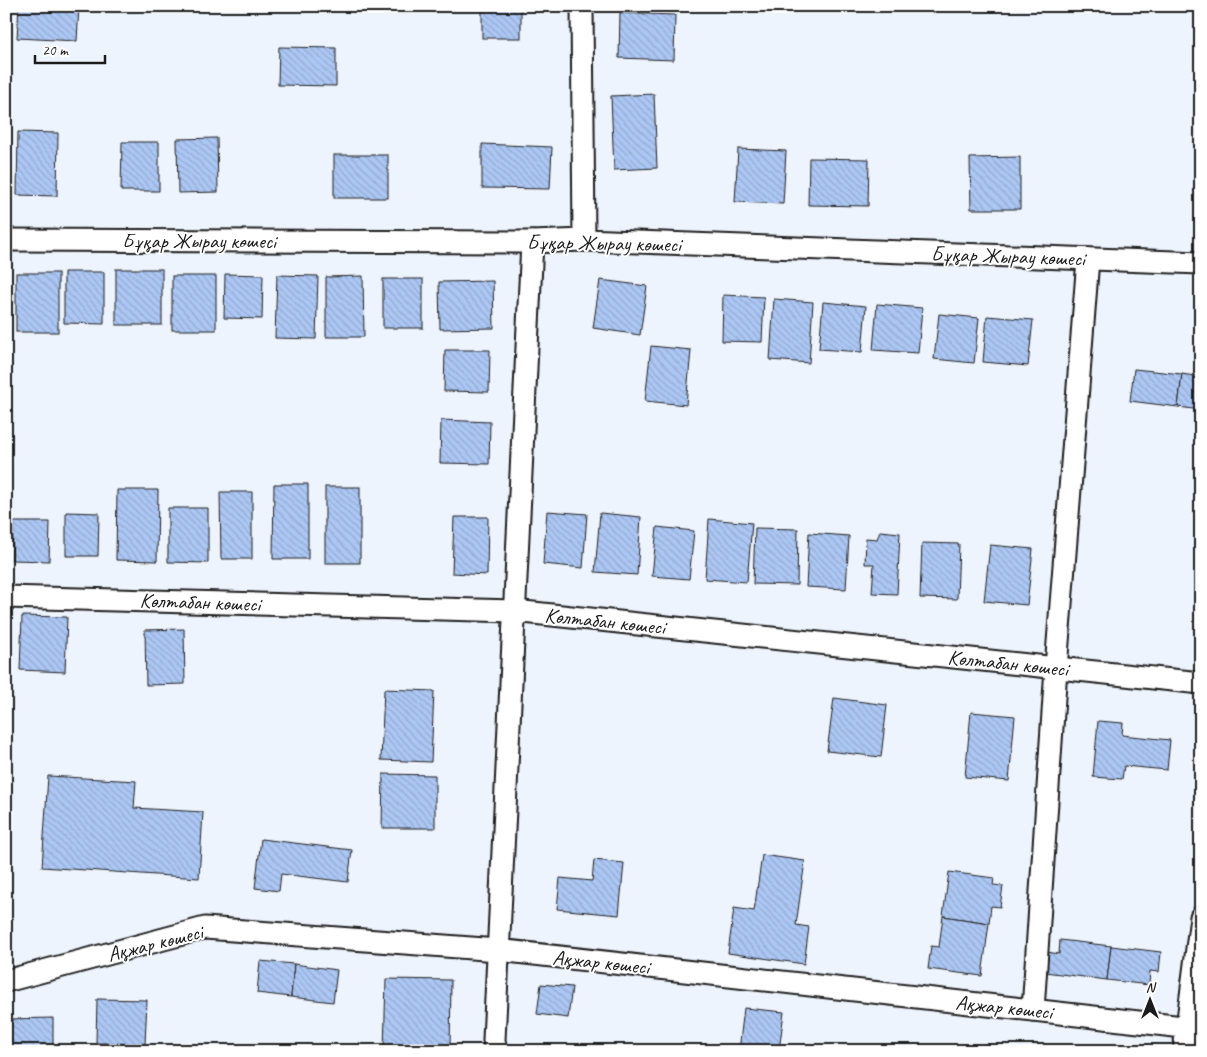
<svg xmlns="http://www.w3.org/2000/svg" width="1207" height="1057" font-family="Caveat,sans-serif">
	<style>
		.building { fill: url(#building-back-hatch); stroke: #1c1c1c }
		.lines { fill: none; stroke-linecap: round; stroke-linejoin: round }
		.street-casing { stroke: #1c1c1c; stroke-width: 25 }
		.street { stroke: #fff; stroke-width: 21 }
		.labels { text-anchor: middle; stroke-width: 4; stroke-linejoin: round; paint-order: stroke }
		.street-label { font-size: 21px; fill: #1c1c1c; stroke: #fff }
	</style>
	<defs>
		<pattern id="building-back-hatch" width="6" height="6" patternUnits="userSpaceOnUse" patternTransform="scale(1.25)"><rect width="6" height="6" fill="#acc7f4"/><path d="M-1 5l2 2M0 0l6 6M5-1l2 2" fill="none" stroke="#93aad1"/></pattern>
	</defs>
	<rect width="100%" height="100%" fill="#eef4fd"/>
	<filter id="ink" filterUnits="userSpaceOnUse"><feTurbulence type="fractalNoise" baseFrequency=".02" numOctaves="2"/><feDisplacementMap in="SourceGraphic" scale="10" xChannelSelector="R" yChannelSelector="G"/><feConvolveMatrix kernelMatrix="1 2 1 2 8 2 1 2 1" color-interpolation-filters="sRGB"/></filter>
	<g filter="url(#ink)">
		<g class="building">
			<polygon points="19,6 79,6 77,41 17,38"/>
			<rect x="482" y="6" width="39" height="32"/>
			<polygon points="620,13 675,15 674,60 619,58"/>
			<polygon points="279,47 336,48 336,86 278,85"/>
			<polygon points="654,94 657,168 614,170 611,96"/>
			<polygon points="18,132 58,133 57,196 17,195"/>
			<polygon points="217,138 218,192 178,193 177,139"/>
			<polygon points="122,142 159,142 159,191 121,191"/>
			<polygon points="482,144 552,147 550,189 482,188"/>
			<polygon points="738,149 786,151 783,204 735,202"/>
			<rect x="334" y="155" width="54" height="43"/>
			<polygon points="1020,157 1020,209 971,209 970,158"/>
			<polygon points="809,158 869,159 868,206 808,205"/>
			<rect x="116" y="269" width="46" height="56"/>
			<polygon points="64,272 104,272 104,324 64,323"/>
			<rect x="16" y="273" width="42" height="59"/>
			<rect x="6" y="274" width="1" height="75"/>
			<polygon points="225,274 263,275 262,319 224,318"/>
			<polygon points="277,275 318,276 316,339 275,338"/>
			<rect x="172" y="276" width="44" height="54"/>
			<polygon points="363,276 364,337 326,337 326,277"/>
			<rect x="383" y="279" width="40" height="49"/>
			<polygon points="600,280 647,286 640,335 593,328"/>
			<polygon points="493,281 494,328 440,329 439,282"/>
			<polygon points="723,295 764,297 762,342 722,341"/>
			<polygon points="774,299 813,302 809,363 770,360"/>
			<polygon points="823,302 866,306 862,352 819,349"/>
			<polygon points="877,304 922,308 918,353 873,350"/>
			<polygon points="939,314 979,318 974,363 934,359"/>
			<polygon points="987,316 1033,320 1028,366 983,362"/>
			<polygon points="651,346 691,350 686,405 645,401"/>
			<polygon points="445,350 490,350 489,392 444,391"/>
			<polygon points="1134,369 1182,374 1178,407 1130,401"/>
			<polygon points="1182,374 1201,377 1201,410 1178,407"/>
			<polygon points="441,420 490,422 489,464 440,463"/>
			<polygon points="274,484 308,484 308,559 273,559"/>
			<rect x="325" y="487" width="35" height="76"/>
			<polygon points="117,490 158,490 157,561 116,560"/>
			<polygon points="220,492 252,492 252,559 221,559"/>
			<polygon points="168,508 208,508 208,563 168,562"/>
			<polygon points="547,511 587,514 583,568 543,564"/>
			<polygon points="66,512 99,513 98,556 66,556"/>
			<polygon points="600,513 641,517 637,575 595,572"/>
			<polygon points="454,517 488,517 487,575 452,573"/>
			<polygon points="709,519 752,523 747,582 705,579"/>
			<polygon points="13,522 50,522 49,561 12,560"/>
			<polygon points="657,527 694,531 689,579 652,576"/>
			<polygon points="755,528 798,529 797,585 753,584"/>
			<polygon points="880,531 900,533 897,594 872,593 874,564 865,564 866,538 877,539"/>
			<polygon points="809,533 849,536 846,589 806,587"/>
			<polygon points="922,543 959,544 957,599 920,598"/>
			<polygon points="990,545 1033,549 1027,605 984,601"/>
			<rect x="6" y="615" width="3" height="53"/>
			<polygon points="22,616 67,617 65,672 20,670"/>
			<polygon points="184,629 185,684 146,685 145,630"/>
			<polygon points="384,689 434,691 431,762 381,760"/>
			<polygon points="834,698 887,705 881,757 827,751"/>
			<polygon points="971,712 1015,716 1009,781 965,777"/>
			<polygon points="1098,721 1123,723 1122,735 1170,740 1167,770 1124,766 1122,779 1093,777"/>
			<polygon points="383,774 435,775 435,828 382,828"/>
			<polygon points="48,776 136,781 134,808 203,812 199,878 42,867"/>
			<polygon points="261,839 352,850 348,882 281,874 279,891 255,888"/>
			<polygon points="762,855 805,861 796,925 809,927 804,964 728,953 734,908 754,911"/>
			<polygon points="594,860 624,863 619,915 557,909 560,878 592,881"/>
			<polygon points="949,872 994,878 993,885 1003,886 1000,907 991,906 989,923 943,916"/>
			<polygon points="943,916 989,923 982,976 928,969 931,946 939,947"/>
			<polygon points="1060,940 1111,946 1107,980 1045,972 1047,952 1059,954"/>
			<polygon points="1111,946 1161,952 1159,972 1150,971 1149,985 1107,980"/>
			<polygon points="260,961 294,964 291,997 257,993"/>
			<polygon points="294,964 337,970 333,1002 291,997"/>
			<polygon points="386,979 451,980 450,1051 384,1051"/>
			<polygon points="541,984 572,987 568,1018 537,1014"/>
			<polygon points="97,999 147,1000 145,1044 96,1043"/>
			<polygon points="744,1008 784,1012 779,1051 739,1051"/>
			<polygon points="53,1018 53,1051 8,1051 7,1019"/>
		</g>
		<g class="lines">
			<defs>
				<g id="street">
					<polyline points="582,6 584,240"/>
					<polyline points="6,240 532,242 584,240 1201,263"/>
					<polyline points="6,597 514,611 1201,683"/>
					<polyline points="6,981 205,928 498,950 1201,1029"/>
					<polyline points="1033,1010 1056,668 1088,259"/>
					<polyline points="496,1051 494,1040 532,242"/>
					<polyline points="1184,1051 1201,917"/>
				</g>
			</defs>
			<use href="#street" class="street-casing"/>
			<use href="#street" class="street"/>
		</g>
	</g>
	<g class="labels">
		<g class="street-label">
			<text x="199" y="248">Бұқар Жырау көшесі</text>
			<text transform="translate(604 243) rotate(1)" y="7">Бұқар Жырау көшесі</text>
			<text transform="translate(1008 256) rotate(2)" y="7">Бұқар Жырау көшесі</text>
			<text transform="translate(200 602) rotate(2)" y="7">Көлтабан көшесі</text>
			<text transform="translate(605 621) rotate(6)" y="7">Көлтабан көшесі</text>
			<text transform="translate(1008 663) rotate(6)" y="7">Көлтабан көшесі</text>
			<text transform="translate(155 943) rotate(-14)" y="7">Ақжар көшесі</text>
			<text transform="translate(601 962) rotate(6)" y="7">Ақжар көшесі</text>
			<text transform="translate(1004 1007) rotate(6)" y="7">Ақжар көшесі</text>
		</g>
	</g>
	<rect width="1207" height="1057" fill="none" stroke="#fff" stroke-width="25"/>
	<rect x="12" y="12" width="1182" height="1032" fill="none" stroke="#1c1c1c" stroke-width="2" filter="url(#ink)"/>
	<g transform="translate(1150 1000)" stroke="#ffffff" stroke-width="4" paint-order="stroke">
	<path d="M0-4L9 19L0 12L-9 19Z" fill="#1c1c1c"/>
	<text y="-8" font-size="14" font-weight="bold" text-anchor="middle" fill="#1c1c1c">N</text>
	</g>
	<path d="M35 55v8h70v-8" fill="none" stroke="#1c1c1c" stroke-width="2.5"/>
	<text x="42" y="55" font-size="15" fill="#1c1c1c" stroke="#ffffff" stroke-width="4" paint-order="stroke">20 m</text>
</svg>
